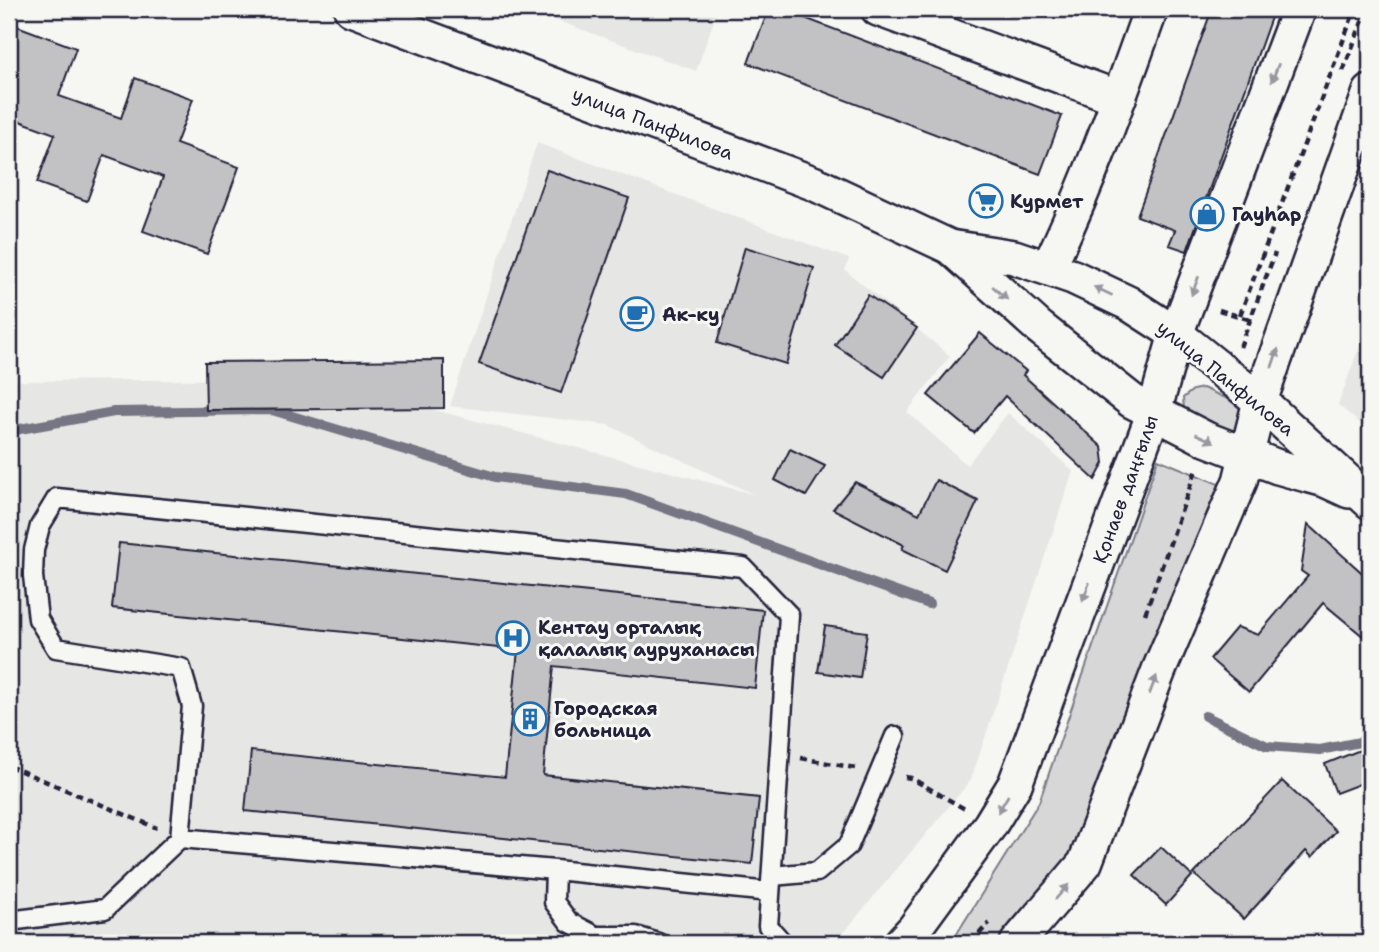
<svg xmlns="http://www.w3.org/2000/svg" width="1379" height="952" font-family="'Shantell Sans',sans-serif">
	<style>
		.built { fill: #e6e6e4 }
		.green { fill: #d7d7d7; stroke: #7c7c89; stroke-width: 2 }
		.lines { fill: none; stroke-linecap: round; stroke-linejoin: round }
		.stream { stroke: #757583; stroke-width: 10 }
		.building { fill: #c2c2c4; stroke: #22223b; stroke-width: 2 }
		.lane-casing { stroke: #22223b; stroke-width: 23 }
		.street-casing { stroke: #22223b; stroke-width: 38 }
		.path { stroke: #22223b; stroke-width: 4.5; stroke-dasharray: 7 5; stroke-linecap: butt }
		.lane { stroke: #f6f6f2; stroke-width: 18 }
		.street { stroke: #f6f6f2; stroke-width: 33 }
		.oneway { fill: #9797a0 }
		.labels { text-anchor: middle; stroke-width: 6; stroke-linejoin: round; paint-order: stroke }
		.street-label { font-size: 19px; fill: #22223b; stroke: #f6f6f2 }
		.poi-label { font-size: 19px; font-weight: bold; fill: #22223b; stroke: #f6f6f2; text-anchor: start }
	</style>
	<rect width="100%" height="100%" fill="#f6f6f2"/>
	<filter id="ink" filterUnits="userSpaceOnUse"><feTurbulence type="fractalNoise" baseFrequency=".0143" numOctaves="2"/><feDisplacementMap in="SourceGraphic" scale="14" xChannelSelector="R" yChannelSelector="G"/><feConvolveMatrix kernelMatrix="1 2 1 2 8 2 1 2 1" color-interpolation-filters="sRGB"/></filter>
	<g filter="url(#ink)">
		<g class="built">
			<polygon points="525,9 718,9 696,71"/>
			<polygon points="537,143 849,259 845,270 950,356 907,412 967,465 1008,413 1073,471 971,780 835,943 9,943 9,381 317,379 753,494 608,425 450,406"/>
			<polygon points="1370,317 1370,431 1338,405"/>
		</g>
		<g class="green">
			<polygon points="1203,388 1228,399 1246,413 1241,437 1189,417 1184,409 1183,398 1193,390"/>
			<polygon points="1158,459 1221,485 1090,851 1007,943 951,943 1039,802"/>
		</g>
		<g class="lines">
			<g class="stream">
				<polyline points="9,431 114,412 272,410 495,477 626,494 929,604"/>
				<polyline points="1205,716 1267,746 1320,750 1370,740"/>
			</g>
		</g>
		<g class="building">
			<polygon points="769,9 781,9 1062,116 1040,174 748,63"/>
			<polygon points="1212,9 1274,9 1187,251 1169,245 1175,230 1137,216"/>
			<polygon points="9,23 76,48 59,96 121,118 135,78 193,99 176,144 239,167 207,254 143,231 163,177 104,155 87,201 37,183 55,134 9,117"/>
			<polygon points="547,170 629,198 561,393 479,364"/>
			<polygon points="745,247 814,268 786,364 717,343"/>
			<polygon points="868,295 917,328 884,377 835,345"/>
			<polygon points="980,333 1026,371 1023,375 1102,447 1104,463 1095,480 1005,396 974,433 928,395"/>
			<polygon points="444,360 444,408 206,410 205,362"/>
			<polygon points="790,449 825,466 806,496 775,480"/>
			<polygon points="936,480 978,501 945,570 902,549 904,545 833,509 855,482 919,514"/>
			<polygon points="1308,524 1370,580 1370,642 1323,603 1249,692 1210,659 1237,627 1258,635 1308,576 1301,571"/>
			<polygon points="119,543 763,610 755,688 554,666 543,775 759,798 752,864 245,811 251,751 505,777 518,650 112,608"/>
			<polygon points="825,626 867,632 860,678 818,672"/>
			<polygon points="1370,746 1370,780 1336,793 1325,764"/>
			<polygon points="1282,781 1336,831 1312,857 1306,851 1244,919 1194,874"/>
			<polygon points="1161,847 1192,876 1166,905 1134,875"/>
		</g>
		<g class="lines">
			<defs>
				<g id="lane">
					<polyline points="555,870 554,902 569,922 596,936 636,936 658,943"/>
					<polyline points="772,876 817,872 849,845 895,736"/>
					<polyline points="770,892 555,870 180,838 192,706 181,668 56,648 38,619 33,576 34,550 40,526 57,498 743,567 789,615 768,926 783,943"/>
					<polyline points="9,921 105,909 180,838"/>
				</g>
				<g id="street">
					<polyline points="351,9 813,183 950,247 1014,257 1073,277 1128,303 1176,334 1260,401 1370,502"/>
					<polyline points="878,9 1119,98"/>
					<polyline points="950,247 1040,328 1132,401 1206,439 1278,467 1325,480 1349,491"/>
					<path d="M1048 268C1089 184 1120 96 1151 9"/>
					<polyline points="901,943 914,929 990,825 1015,784 1154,412 1176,334 1299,9"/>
					<polyline points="1017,943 1085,863 1159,670 1240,481 1260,401 1370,92"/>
				</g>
			</defs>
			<use href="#lane" class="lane-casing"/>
			<use href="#street" class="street-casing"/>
			<g class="path">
				<polyline points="1343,71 1367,9"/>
				<polyline points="1219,310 1251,320"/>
				<polyline points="1240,315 1355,9"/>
				<polyline points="1240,347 1275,253"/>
				<polyline points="1145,614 1197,467"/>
				<polyline points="801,758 855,768"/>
				<polyline points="9,766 157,828"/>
				<polyline points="905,777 911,778 965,809"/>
				<polyline points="971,943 989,923"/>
			</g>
			<use href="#lane" class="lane"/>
			<use href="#street" class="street"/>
		</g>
		<defs><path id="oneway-solid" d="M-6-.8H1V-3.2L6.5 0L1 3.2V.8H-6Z" transform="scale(1.75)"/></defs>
		<g class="oneway">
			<use href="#oneway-solid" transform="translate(1275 73) rotate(111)"/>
			<use href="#oneway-solid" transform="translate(1195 286) rotate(111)"/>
			<use href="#oneway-solid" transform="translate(1103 291) rotate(-155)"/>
			<use href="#oneway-solid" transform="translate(1000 293) rotate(42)"/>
			<use href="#oneway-solid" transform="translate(1275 358) rotate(-71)"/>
			<use href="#oneway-solid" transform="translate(1205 438) rotate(24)"/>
			<use href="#oneway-solid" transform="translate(1086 592) rotate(110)"/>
			<use href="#oneway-solid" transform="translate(1153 685) rotate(-69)"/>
			<use href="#oneway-solid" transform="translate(1003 804) rotate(121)"/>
			<use href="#oneway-solid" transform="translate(1062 892) rotate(-49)"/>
		</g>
	</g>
	<defs>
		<symbol id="supermarket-ring" viewBox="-11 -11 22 22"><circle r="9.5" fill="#f6f6f2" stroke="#1f6fb2" stroke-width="1.5"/><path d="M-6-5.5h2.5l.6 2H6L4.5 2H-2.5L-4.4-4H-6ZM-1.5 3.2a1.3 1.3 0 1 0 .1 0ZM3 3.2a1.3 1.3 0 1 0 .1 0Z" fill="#1f6fb2"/></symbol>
		<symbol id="shop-ring" viewBox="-11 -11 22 22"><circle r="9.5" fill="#f6f6f2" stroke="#1f6fb2" stroke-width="1.5"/><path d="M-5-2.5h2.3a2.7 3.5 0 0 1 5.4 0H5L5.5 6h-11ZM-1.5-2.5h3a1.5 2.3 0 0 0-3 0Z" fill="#1f6fb2"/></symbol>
		<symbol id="cafe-ring" viewBox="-11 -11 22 22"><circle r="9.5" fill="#f6f6f2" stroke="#1f6fb2" stroke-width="1.5"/><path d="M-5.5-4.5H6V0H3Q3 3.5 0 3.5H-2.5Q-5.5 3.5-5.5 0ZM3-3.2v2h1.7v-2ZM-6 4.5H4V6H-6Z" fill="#1f6fb2"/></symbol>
		<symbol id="hospital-ring" viewBox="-11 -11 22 22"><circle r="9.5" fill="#f6f6f2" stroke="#1f6fb2" stroke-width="1.5"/><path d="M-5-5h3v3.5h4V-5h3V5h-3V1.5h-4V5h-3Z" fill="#1f6fb2"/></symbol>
		<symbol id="building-ring" viewBox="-11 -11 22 22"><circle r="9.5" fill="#f6f6f2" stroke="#1f6fb2" stroke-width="1.5"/><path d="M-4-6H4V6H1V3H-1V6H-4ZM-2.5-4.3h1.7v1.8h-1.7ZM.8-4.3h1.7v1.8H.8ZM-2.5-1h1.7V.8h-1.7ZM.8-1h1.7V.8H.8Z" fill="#1f6fb2"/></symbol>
	</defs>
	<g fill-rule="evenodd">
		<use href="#supermarket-ring" x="967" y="182" width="38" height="38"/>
		<use href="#shop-ring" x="1188" y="195" width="38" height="38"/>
		<use href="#cafe-ring" x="618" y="295" width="38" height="38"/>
		<use href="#hospital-ring" x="494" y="619" width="38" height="38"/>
		<use href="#building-ring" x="511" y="700" width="38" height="38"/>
	</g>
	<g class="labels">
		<g class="street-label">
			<text transform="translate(653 123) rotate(21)" y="7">улица Панфилова</text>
			<text transform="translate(1226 378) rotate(39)" y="7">улица Панфилова</text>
			<text transform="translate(1125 489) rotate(-70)" y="7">Қонаев даңғылы</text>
		</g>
		<g class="poi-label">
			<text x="1010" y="208">Курмет</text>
			<text x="1232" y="221">Гауһар</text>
			<text x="662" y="321">Ак-ку</text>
			<text x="538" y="634">Кентау орталық<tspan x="538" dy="22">қалалық ауруханасы</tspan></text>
			<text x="554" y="715">Городская<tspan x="554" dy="22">больница</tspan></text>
		</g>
	</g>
	<rect width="1379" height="952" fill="none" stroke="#f6f6f2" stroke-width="35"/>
	<rect x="18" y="18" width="1344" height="917" fill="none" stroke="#22223b" stroke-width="2.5" filter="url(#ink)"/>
</svg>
